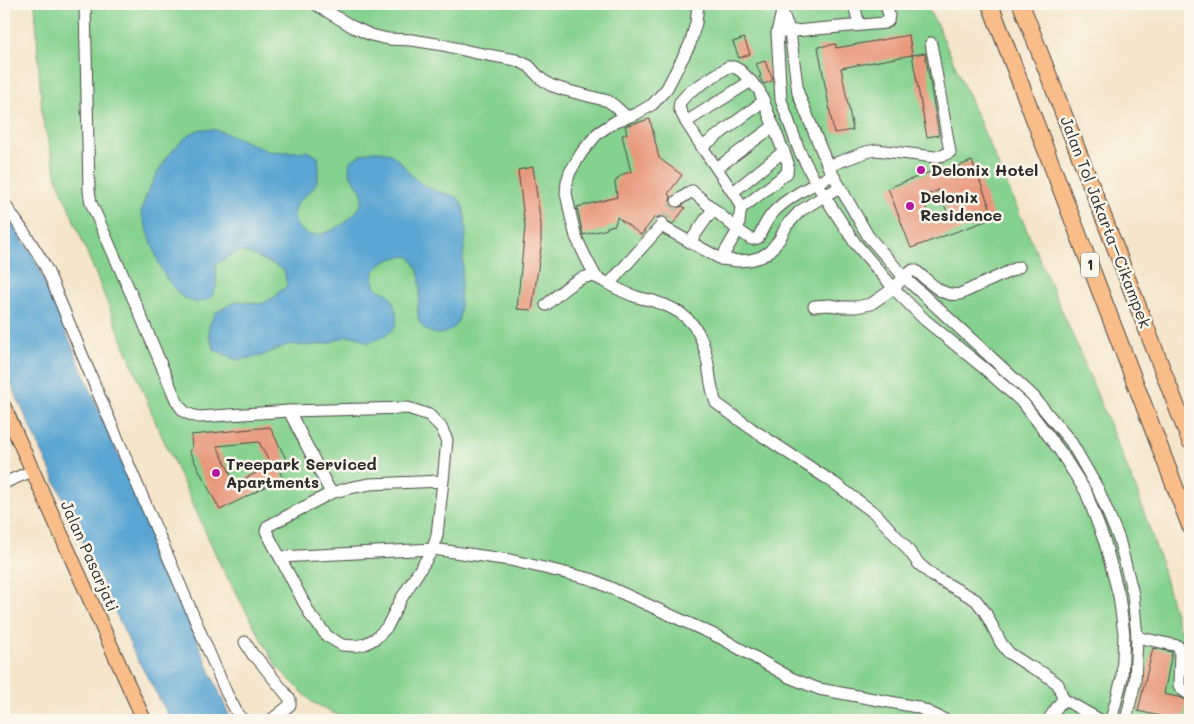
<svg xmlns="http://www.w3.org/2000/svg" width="1194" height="724" font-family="Mali,sans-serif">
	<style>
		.green { fill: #85d18f; stroke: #587e5d }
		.water { fill: #5aa5d2; stroke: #42687e }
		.building { fill: #e8997d; fill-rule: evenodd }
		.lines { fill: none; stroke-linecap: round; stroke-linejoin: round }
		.minor-tunnel { stroke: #ccc0ab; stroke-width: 11; stroke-dasharray: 11 5.5; stroke-linecap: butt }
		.minor-casing { stroke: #494743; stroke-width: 13 }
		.major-casing { stroke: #494743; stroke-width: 16 }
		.highway-casing { stroke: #494743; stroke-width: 18 }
		.minor { stroke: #fff; stroke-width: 11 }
		.major { stroke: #f8bd89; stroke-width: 14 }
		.highway { stroke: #f8bd89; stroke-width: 16 }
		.poi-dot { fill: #b5179e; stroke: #fbf7ec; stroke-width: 2 }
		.labels { text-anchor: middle; stroke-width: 5; stroke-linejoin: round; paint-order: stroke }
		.shield { fill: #fbf7ec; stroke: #696865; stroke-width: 1 }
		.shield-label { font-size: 15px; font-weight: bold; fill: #2b2b2b }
		.poi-label { font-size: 16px; font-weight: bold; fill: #2b2b2b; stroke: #fbf7ec; text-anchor: start }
		.street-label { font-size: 16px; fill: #2b2b2b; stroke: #fbf7ec }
	</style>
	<rect width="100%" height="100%" fill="#fbf7ec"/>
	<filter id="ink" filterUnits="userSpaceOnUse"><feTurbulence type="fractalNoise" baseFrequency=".02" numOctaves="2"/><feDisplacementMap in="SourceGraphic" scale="10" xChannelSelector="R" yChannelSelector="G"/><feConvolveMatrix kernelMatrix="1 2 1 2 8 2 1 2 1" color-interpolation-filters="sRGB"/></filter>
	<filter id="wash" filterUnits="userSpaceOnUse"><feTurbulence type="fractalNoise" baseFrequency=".0096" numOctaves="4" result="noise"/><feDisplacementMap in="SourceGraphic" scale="20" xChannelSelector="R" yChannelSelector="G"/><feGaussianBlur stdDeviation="1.12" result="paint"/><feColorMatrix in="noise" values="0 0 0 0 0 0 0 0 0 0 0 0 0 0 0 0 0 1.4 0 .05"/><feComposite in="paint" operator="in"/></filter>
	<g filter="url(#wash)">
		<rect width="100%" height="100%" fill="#f4e5cb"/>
		<polygon class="green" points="35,4 924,4 937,24 1078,348 1137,492 1159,557 1178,625 1190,647 1190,720 347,720 312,702 277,667 221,566 156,423 58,181 42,116"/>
		<g class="water">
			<path d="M201 129 216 130 238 138 267 151 291 152 307 151 318 157C320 167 319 178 314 187 306 198 292 200 294 218 294 221 296 225 299 228 302 231 307 235 312 235 328 236 355 219 361 204 367 188 351 183 349 169 349 167 350 164 350 162 360 153 372 149 385 152 397 154 407 172 416 180 421 184 429 188 436 191 447 195 459 193 463 207 465 214 466 223 466 230 466 241 463 253 463 264 462 275 461 287 460 298 460 306 461 313 458 321 452 333 437 338 426 330 412 319 420 302 420 287 421 276 416 264 409 256 392 257 386 259 374 271 373 280 373 286 381 291 383 292 387 293 388 294 392 298 394 303 395 308 402 331 386 336 368 343L361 339 353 336 344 337 329 343 305 346 290 344 261 356 237 360 215 350 209 335V326L216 312 237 301 261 304 275 297 280 291 287 286 284 270C276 266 250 252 242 252 233 252 224 260 216 264 216 276 220 291 208 299 205 301 200 301 196 303L182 297 169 282 161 269 141 213C147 186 173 138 201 129Z"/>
			<polygon points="4,212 34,257 231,720 171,720 135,655 4,369"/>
		</g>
		<g id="blocks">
			<g class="building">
				<polygon points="909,35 912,55 841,68 853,130 834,133 818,47 836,44 836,48"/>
				<polygon points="744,38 750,54 739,58 733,42"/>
				<polygon points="925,53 939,135 927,137 912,55"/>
				<polygon points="765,61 769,72 770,72 772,77 772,81 764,84 759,77 761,76 756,64"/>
				<polygon points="650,119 659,158 682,175 668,194 671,197 670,201 671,205 673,207 677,208 683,206 685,208 673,224 669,222 668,218 665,216 660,216 656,218 655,217 641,235 617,217 615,225 607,227 607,229 583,235 577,207 617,197 615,182 618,178 623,174 631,172 622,135 627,134 625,126"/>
				<path d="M972 161 994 218 911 248 888 188 941 168 943 172ZM939 190 948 215 931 221 922 197Z"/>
				<polygon points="533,167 541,225 541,248 532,310 517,309 525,227 518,170"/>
				<path d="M270 427 288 463 278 468 283 478 220 510 189 451 192 448 191 435ZM259 442 271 466 235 483 217 446Z"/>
				<polygon points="1153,648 1172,652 1164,694 1182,698 1187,702 1183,720 1176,720 1138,711"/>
			</g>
		</g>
	</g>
	<g filter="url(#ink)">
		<use href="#blocks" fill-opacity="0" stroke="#494743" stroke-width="1"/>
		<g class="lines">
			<polyline class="minor-tunnel" points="662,223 677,201"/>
			<defs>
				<g id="minor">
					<path d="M85 4 89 191 91 203 140 314 176 400C183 412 185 414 199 417L289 411 408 408 429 415 441 427 447 440 443 481 437 535 433 549 401 599 387 627 376 638 365 644 355 646 342 645 327 636 311 616 266 531 268 526 331 493 349 488 370 484 443 481"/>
					<polyline points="315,4 353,27 371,35 388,39 412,40 443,45 472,52 516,60 529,66 540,78 550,85 565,90 608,101 615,106 627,117"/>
					<polyline points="782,4 782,11 777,33 781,100 799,150 816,183 855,243 897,292 925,320 985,369 1024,404 1060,451 1086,492 1105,543 1119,596 1124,634 1122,678 1111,720"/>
					<polyline points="854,4 859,25"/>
					<polyline points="782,11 790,32 798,93 828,166 868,236 904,277 1033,396 1071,442 1098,489 1119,539 1133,594 1137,637 1135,682 1126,720"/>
					<polyline points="783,32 885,23 888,21 889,14 885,4"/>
					<polyline points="686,122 751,81"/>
					<polyline points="702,147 764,101"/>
					<polyline points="828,166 866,152 876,150 935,157 944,155 950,152 931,43"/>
					<polyline points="717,168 774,126"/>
					<polyline points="733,192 784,151"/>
					<path d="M677 201 692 191 738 230 751 239H754L758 238C762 230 766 221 772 214 784 199 815 183 833 175"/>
					<path d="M4 203C19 226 36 247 48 272L98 393 226 692 238 715 243 720"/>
					<polyline points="661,226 721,259 738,261 750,260 761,257 770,251 779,240 787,225 800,211 824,196 840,187"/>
					<polyline points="690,242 713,209"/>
					<polyline points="721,259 738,230 741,207 736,197 702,147 686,122 679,108 680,102 689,92 728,67 734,67 741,71 759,90 788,163 787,173 746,205 741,207"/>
					<polyline points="596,277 586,258 576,237 571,217 566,193 567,182 570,172 582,152 598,133 616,121 636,114 653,104 667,88 690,44 696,23 698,4"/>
					<polyline points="609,284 661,226 662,223"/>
					<path d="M546 305C558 295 580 272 596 277 609 284 623 293 637 297 644 299 650 300 656 302 680 309 697 322 704 347 710 365 709 385 716 403L752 429 834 483 877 515 905 546 919 564 933 576 976 600 985 612 1001 643 1009 653 1029 666 1043 673 1058 684 1063 699 1048 720"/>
					<path d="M814 306 829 305 843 307H856L871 304 894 288 904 277 913 270 916 271C929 281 942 298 960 294L1019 267"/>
					<polyline points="289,411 331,493"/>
					<polyline points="4,483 32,471"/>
					<polyline points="280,557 433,549 510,560 591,579 721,638 791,678 819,689 917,707 945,720"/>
					<polyline points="1137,637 1178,646 1180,651 1179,685 1181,689 1190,695"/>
					<polyline points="245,642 253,655 257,658 290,699 290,705 271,720"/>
					<polyline points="1063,699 1100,720"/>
				</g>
				<polyline id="major" points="4,407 144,720"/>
				<g id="highway">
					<polyline points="990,4 1190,526"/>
					<polyline points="1021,4 1190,441"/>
				</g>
			</defs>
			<use href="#minor" class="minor-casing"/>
			<use href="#major" class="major-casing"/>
			<use href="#highway" class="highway-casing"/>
			<use href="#minor" class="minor"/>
			<use href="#major" class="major"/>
			<use href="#highway" class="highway"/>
		</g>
	</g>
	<g class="poi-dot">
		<circle cx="921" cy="170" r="5"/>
		<circle cx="910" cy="206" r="5"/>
		<circle cx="216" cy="473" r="5"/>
	</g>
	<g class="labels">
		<rect class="shield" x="1081" y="252.5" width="18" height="25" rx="4"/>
		<g class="shield-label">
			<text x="1090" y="270">1</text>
		</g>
		<g class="poi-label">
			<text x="931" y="176">Delonix Hotel</text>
			<text x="920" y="203">Delonix<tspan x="920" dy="18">Residence</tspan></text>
			<text x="226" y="470">Treepark Serviced<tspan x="226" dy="18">Apartments</tspan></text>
		</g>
		<g class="street-label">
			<text transform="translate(1106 222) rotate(69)" y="6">Jalan Tol Jakarta–Cikampek</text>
			<text transform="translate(90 556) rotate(66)" y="6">Jalan Pasarjati</text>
		</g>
	</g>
	<rect width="1194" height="724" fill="none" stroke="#fbf7ec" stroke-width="20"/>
</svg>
